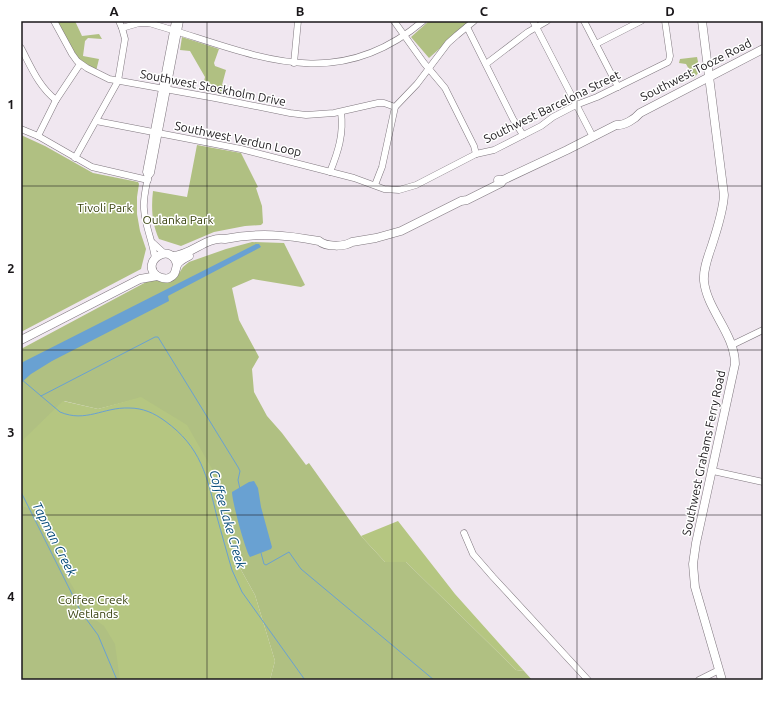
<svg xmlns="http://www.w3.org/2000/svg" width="784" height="701" font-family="Ubuntu,sans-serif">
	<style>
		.green { fill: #b0c082 }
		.forest { fill: #b5c681 }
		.water { fill: #69a1d2 }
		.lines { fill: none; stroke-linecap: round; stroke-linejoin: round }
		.stream { stroke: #69a1d2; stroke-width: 1 }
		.minor-casing { stroke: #7f777e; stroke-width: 7 }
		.major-casing { stroke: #7f777e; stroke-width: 9 }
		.minor { stroke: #fff; stroke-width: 6 }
		.major { stroke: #fff; stroke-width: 8 }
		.grid { fill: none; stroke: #1a171a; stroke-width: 1; stroke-opacity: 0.55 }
		.labels { text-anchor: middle; stroke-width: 3; stroke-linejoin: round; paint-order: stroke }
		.street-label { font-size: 12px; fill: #1a171a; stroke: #fff }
		.park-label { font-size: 12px; fill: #37410d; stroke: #fff }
		.water-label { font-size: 13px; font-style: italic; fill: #054a78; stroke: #fff }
		.neatline { fill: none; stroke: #1a171a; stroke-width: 1.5 }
		.grid-label { font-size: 13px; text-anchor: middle; font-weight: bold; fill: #1a171a }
	</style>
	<rect width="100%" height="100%" fill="#f0e7f0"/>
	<g class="green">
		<polygon points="57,21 75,21 82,36 99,34 102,39 88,38 85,41 83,56 99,59 96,71 75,56"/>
		<polygon points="429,21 473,21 456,34 429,58 411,37"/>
		<polygon points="182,37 219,49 214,63 215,66 226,70 222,85 225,86 223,94 202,90 205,77 190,51 180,50"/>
		<polygon points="697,57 700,71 694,78 686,64 679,63 680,59"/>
		<polygon points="21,135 45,146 93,173 138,182 139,184 137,197 137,214 140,231 146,249 141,269 21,332"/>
		<path d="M197 145 241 153 258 187 256 188 262 206 263 223 261 225 245 226 214 232 181 246 159 239C152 224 151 208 153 191L187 197Z"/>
		<polygon points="252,242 284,243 305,285 301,287 253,279 232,288 239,320 259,357 252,369 254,392 267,416 282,433 306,465 309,463 361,536 385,562 406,562 516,670 524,671 532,680 270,680 275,661 255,595 240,568 220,483 141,398 98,409 64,401 211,680 21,680 21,349 148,281 178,275 183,267 189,262 226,249"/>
	</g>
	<g class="forest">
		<polygon points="141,397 187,425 220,483 240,568 255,595 275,661 270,680 120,680 115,644 104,626 93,618 80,599 58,562 32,509 21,506 21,448 24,439 63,401 98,409"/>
		<polygon points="398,521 455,594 524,671 516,670 406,562 385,562 361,536"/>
	</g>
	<g class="water">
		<polygon points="256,244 259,244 261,247 168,296 169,301 52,361 31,374 22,382 21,381 21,363"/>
		<path d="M254 481 258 488 261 507 272 547 271 549 250 557C245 550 232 501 232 492L249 482Z"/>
	</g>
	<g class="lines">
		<g class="stream">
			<path d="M21 379 60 412C86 423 103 407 129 408 143 408 154 413 165 421 201 447 207 476 217 517 222 535 227 553 232 570L242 592 305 680"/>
			<polyline points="41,396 155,337 158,337 238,467 240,471 238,480 240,489"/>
			<polyline points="21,492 81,612 98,635 117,680"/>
			<polyline points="261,553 264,564 266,565 289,552 301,569 434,680"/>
		</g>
		<defs>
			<g id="minor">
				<polyline points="54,21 72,54 77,61 87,68 109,79 215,98 290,113 306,115 334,113 378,103 384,103 395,107"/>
				<polyline points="394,21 424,63 445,88 474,146 476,154"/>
				<polyline points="533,21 593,137"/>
				<polyline points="584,21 618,87"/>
				<polyline points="467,27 513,119 523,135"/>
				<path d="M122 28 139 23H149C248 51 331 99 423 21"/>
				<polyline points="596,44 641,21"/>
				<path d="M21 48C31 67 39 87 56 100"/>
				<polyline points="294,63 298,21"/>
				<polyline points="486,64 528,32 547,21"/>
				<polyline points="96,121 241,149 354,178 384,189 399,190 416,185 476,154 494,150 541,126 553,117 576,105 597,97 668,62 669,60 670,56 665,21"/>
				<polyline points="21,129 38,136 92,167 148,180"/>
				<polyline points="38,136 56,100 80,64"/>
				<polyline points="75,158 118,81 125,39 122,28 119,21"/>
				<path d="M330 172C338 152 344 134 341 112"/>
				<polyline points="148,177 151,173 180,21"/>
				<polyline points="375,185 382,167 395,107 417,84 448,43 457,35 474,21"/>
				<polyline points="153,243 165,254"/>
				<path d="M155 259C153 242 145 226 144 209 143 199 146 187 148 177L146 172 175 21"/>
				<polyline points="732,345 763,330"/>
				<polyline points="713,471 763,482"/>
				<polyline points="464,533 473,554 493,577 588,680"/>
				<polyline points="699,680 719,670"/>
			</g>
			<g id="major">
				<path d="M702 21 724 195C723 212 717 229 712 245 708 257 703 269 704 281 707 310 735 334 735 364L696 543 693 564 695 587 722 680"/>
				<path d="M498 180H503L567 150 616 125C624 126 635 119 640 113L763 49"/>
				<path d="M172 256C191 256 206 236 225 239 259 232 286 235 319 241 326 247 344 247 352 242L376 238 401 231 461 201 467 200 501 183 503 180"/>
				<path d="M177 265C172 240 139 262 157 276 161 278 165 279 169 278 176 275 175 271 177 265 179 261 185 258 189 256"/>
				<polyline points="21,340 140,279 157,276"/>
			</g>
		</defs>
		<use href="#minor" class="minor-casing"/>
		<use href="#major" class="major-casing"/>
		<use href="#minor" class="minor"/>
		<use href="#major" class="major"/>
	</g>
	<path class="grid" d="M207 21V680M392 21V680M577 21V680M21 186H763M21 350H763M21 515H763"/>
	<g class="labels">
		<g class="street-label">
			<text transform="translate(696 70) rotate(-27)" y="4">Southwest Tooze Road</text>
			<text transform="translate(213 88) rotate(11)" y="4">Southwest Stockholm Drive</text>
			<text transform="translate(552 107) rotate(-26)" y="4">Southwest Barcelona Street</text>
			<text transform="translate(238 139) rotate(12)" y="4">Southwest Verdun Loop</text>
			<text transform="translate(704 453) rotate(-78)" y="4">Southwest Grahams Ferry Road</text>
		</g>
		<g class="park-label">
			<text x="105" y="212">Tivoli Park</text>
			<text x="178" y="224">Oulanka Park</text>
			<text x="93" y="604">Coffee Creek<tspan x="93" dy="14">Wetlands</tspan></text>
		</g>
		<g class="water-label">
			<text transform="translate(228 519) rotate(74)" y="5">Coffee Lake Creek</text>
			<text transform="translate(55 539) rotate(63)" y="5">Tapman Creek</text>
		</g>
	</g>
	<rect width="784" height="701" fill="none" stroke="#ffffff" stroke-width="44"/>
	<rect x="22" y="22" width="740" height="657" class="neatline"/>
	<g class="grid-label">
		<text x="114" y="16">A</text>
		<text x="300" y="16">B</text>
		<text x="484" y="16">C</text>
		<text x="670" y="16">D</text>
		<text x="11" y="109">1</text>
		<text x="11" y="273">2</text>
		<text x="11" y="437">3</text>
		<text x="11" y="601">4</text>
	</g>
</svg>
